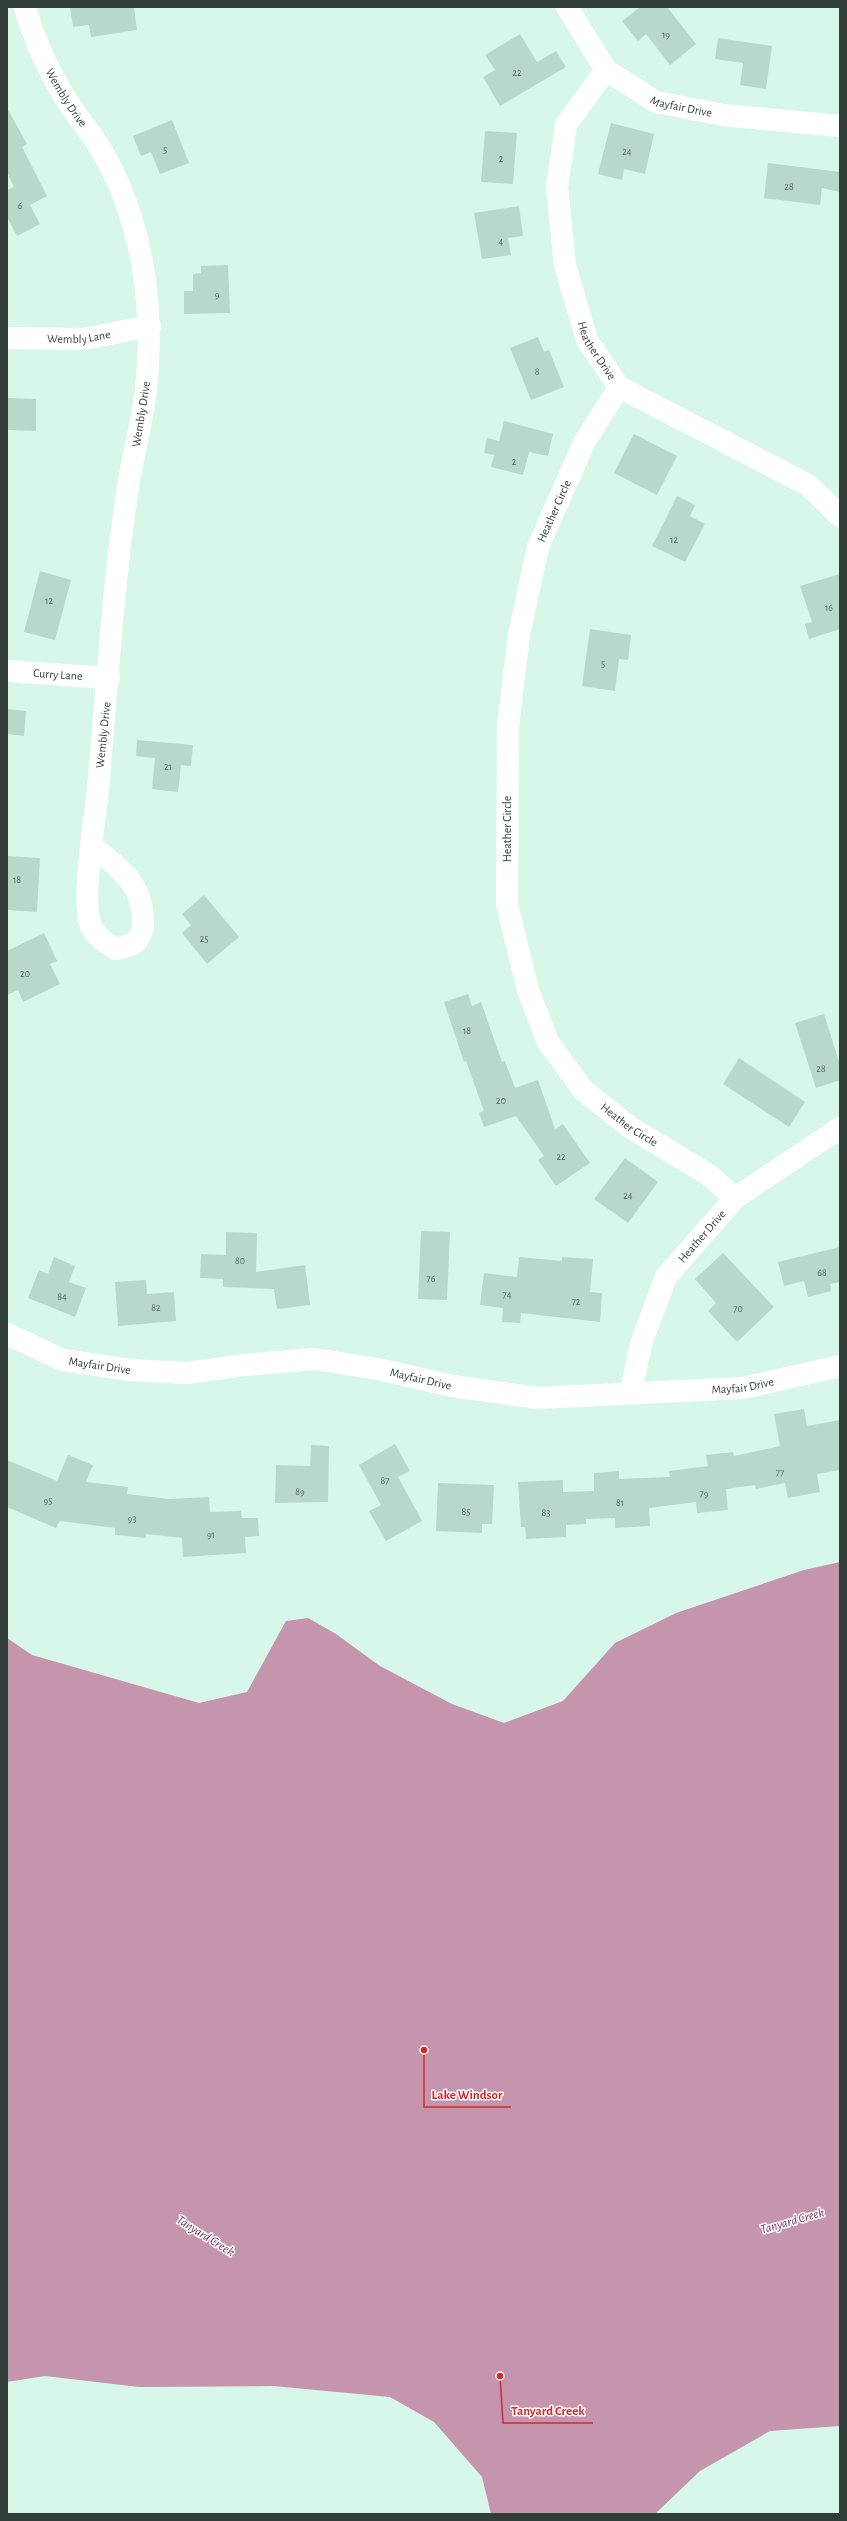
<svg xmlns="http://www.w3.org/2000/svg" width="847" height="2521" font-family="'Alegreya Sans',sans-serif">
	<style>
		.water { fill: #c594ad }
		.building { fill: #b9d8cc }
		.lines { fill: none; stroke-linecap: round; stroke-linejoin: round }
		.minor { stroke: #fff; stroke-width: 22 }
		.labels { text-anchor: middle; stroke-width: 3; stroke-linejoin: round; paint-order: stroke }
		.number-label { font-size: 10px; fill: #52645d }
		.street-label { font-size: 12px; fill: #303d38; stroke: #fff }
		.water-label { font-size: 13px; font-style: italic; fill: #75385b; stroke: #fff }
		.leader { fill: none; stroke: #d62828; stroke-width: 1.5 }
		.callout-dot { fill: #d62828; stroke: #fff; stroke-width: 1.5 }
		.callout-label { font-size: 13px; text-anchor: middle; font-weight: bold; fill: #d62828; stroke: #fff; stroke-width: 3; stroke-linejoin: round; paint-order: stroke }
	</style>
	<rect width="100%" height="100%" fill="#d8f7eb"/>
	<polygon class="water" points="840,1562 840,2426 770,2431 700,2471 655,2514 491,2514 482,2477 434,2422 390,2397 273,2386 139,2387 45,2376 7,2382 7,1638 32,1655 199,1703 247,1692 286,1621 308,1618 336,1634 380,1666 452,1704 504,1723 563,1701 615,1643 676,1613 804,1570"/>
	<g class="building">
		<polygon points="70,7 134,7 137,30 91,37 89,25 73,27"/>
		<polygon points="640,7 667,7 696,44 670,65 646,34 638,41 622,21"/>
		<polygon points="520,34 537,62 556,51 566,67 500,106 483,77 495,70 485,55"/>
		<polygon points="718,38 772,46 766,89 740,85 743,63 715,59"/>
		<polygon points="7,108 27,144 22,147 47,196 30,205 40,224 17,236 7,217 7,190 14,187 7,172"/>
		<polygon points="172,120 189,163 160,174 151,152 141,156 133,136"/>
		<polygon points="611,123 654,134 645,174 624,169 622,180 598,174"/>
		<polygon points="485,131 517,133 513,184 481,182"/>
		<polygon points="768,163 840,172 840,192 822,188 820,205 764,198"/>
		<polygon points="519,206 523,236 508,238 511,255 482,259 474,213"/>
		<polygon points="228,265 230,313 184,314 184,291 193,291 193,274 201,273 201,266"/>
		<polygon points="538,337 544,352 549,350 564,387 531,400 510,348"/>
		<polygon points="7,398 36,399 36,431 7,430"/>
		<polygon points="504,421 553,434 548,456 529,452 523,475 491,467 494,455 484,453 487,438 499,441"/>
		<polygon points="634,434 677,456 657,495 614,473"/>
		<polygon points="677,496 695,505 690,516 705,524 685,562 652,546"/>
		<polygon points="40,571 71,580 55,640 24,632"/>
		<polygon points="840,574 840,629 809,639 805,624 812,622 800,586"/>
		<polygon points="590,629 631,635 628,660 619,659 615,691 582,686"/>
		<polygon points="7,709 26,711 24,736 7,734"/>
		<polygon points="137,740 193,745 191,766 181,765 178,792 152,789 155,758 136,756"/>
		<polygon points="7,856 40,858 37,912 7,910"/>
		<polygon points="204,895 239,937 207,964 182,933 191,925 182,914"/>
		<polygon points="44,933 57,961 50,964 60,984 23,1002 18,990 7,995 7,951"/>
		<polygon points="468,994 472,1006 481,1002 502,1062 505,1061 515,1088 538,1080 555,1129 563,1124 590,1163 556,1186 538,1160 544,1156 516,1116 484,1127 479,1113 484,1111 466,1061 464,1062 444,1002"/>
		<polygon points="824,1014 840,1065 840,1080 816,1088 795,1023"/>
		<polygon points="739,1058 805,1102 789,1127 723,1084"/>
		<polygon points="625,1158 658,1182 628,1223 594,1199"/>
		<polygon points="421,1231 450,1232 447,1300 418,1299"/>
		<polygon points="226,1232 257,1233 256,1272 305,1265 310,1305 277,1309 274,1289 223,1287 223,1279 200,1278 201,1254 226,1255"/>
		<polygon points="840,1247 840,1282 830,1284 831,1291 808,1297 804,1281 784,1286 778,1262"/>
		<polygon points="723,1253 774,1307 737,1342 708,1311 716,1303 695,1279"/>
		<polygon points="54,1257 75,1266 69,1282 86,1288 75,1317 28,1298 39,1270 48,1274"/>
		<polygon points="519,1257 562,1261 562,1257 593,1259 590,1292 602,1293 600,1322 521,1313 520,1323 502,1322 503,1308 480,1305 484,1273 517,1277"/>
		<polygon points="146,1280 147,1294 174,1292 176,1321 118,1326 115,1282"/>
		<polygon points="804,1409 807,1426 840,1420 840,1470 817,1474 820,1492 788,1498 785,1483 756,1489 755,1485 726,1489 728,1510 697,1513 696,1502 649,1508 650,1526 615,1528 615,1518 586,1519 586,1524 566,1525 566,1537 526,1539 525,1527 521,1527 518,1482 563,1480 563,1492 594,1491 594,1473 619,1471 619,1479 670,1477 669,1471 708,1466 706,1455 733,1452 734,1456 780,1446 774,1414"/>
		<polygon points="395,1444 410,1471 398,1477 422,1521 386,1541 369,1511 381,1505 359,1465"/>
		<polygon points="311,1445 329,1446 328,1502 275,1503 276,1465 310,1466"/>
		<polygon points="68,1455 93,1465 86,1482 128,1487 127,1494 169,1499 209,1497 210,1512 241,1511 242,1518 258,1518 259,1536 245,1537 246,1553 183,1557 182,1538 146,1534 146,1538 115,1535 115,1528 60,1521 56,1528 7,1507 7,1460 57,1481"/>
		<polygon points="438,1483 494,1485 492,1524 482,1524 482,1533 436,1531"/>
	</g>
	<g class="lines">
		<g class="minor">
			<path id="s1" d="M25 7C35 44 52 78 73 110 82 122 91 134 99 146 143 219 155 307 146 390 142 423 133 455 128 487 112 590 107 695 97 798 94 826 81 903 91 926 96 937 106 943 116 949 124 947 133 946 138 939 148 926 141 897 133 885 123 869 106 858 92 846"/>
			<path id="s2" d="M567 7 606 70 656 102 723 115 840 126"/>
			<path id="s3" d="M606 70 566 125 557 187 565 265 587 340 619 387 808 485 840 516"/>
			<path id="s4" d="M7 338 84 339 150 326"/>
			<path id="s5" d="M619 387 584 443 538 547 519 635 508 727 507 904 528 990 548 1042 584 1091 631 1128 709 1175 735 1198"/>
			<path id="s6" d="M7 671 109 678"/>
			<path id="s7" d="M7 1334 63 1360 130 1370 187 1373 245 1365 314 1359 378 1369 452 1386 538 1398 743 1388 840 1366"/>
			<path id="s8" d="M630 1394 642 1341 666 1277 735 1198 840 1128"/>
		</g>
	</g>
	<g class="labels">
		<g class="number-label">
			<text x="666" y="38">19</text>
			<text x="517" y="76">22</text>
			<text x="165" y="153">5</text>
			<text x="627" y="155">24</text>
			<text x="501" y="162">2</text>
			<text x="789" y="190">28</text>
			<text x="20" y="209">6</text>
			<text x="501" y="245">4</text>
			<text x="217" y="298">9</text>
			<text x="537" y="375">8</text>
			<text x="514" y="465">2</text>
			<text x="674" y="543">12</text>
			<text x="49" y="604">12</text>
			<text x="829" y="611">16</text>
			<text x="603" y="667">5</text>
			<text x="168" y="770">21</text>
			<text x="17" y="883">18</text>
			<text x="204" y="942">25</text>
			<text x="25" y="977">20</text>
			<text x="467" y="1034">18</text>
			<text x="821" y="1072">28</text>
			<text x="501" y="1104">20</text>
			<text x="561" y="1160">22</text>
			<text x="628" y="1199">24</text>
			<text x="240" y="1264">80</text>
			<text x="822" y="1276">68</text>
			<text x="431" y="1282">76</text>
			<text x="507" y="1298">74</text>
			<text x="62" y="1300">84</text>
			<text x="576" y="1305">72</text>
			<text x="156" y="1311">82</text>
			<text x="738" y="1312">70</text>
			<text x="780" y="1476">77</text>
			<text x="385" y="1484">87</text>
			<text x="300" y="1495">89</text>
			<text x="704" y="1497">79</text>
			<text x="48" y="1504">95</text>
			<text x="620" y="1506">81</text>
			<text x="466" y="1515">85</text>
			<text x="546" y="1516">83</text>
			<text x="132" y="1522">93</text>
			<text x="211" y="1538">91</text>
		</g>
		<g class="street-label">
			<text dy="4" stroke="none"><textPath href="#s1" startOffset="100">Wembly Drive</textPath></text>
			<text dy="4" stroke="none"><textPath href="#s2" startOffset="159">Mayfair Drive</textPath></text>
			<text dy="4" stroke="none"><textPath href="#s4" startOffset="72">Wembly Lane</textPath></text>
			<text dy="4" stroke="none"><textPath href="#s3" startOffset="301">Heather Drive</textPath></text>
			<text transform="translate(141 414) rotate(-81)" y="4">Wembly Drive</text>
			<text transform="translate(554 511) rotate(-66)" y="4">Heather Circle</text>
			<text dy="4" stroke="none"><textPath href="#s6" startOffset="51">Curry Lane</textPath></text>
			<text transform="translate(103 735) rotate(-84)" y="4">Wembly Drive</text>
			<text transform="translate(507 829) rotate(-90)" y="4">Heather Circle</text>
			<text dy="4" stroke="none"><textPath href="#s5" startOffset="801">Heather Circle</textPath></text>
			<text dy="4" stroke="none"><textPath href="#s8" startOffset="177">Heather Drive</textPath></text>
			<text dy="4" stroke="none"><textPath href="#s7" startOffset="99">Mayfair Drive</textPath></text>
			<text dy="4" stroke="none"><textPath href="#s7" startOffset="423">Mayfair Drive</textPath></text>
			<text dy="4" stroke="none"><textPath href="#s7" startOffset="747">Mayfair Drive</textPath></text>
		</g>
		<g class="water-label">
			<text transform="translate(792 2220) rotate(-16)" y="5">Tanyard Creek</text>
			<text transform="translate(206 2235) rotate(32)" y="5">Tanyard Creek</text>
		</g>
	</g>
	<path class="leader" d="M424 2050L424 2107H511M500 2376L503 2423H593"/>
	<g class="callout-dot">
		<circle cx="424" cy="2050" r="4"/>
		<circle cx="500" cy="2376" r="4"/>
	</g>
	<g class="callout-label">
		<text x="467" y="2099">Lake Windsor</text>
		<text x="548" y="2415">Tanyard Creek</text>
	</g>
	<rect width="847" height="2521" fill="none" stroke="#303d38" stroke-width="16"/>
</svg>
